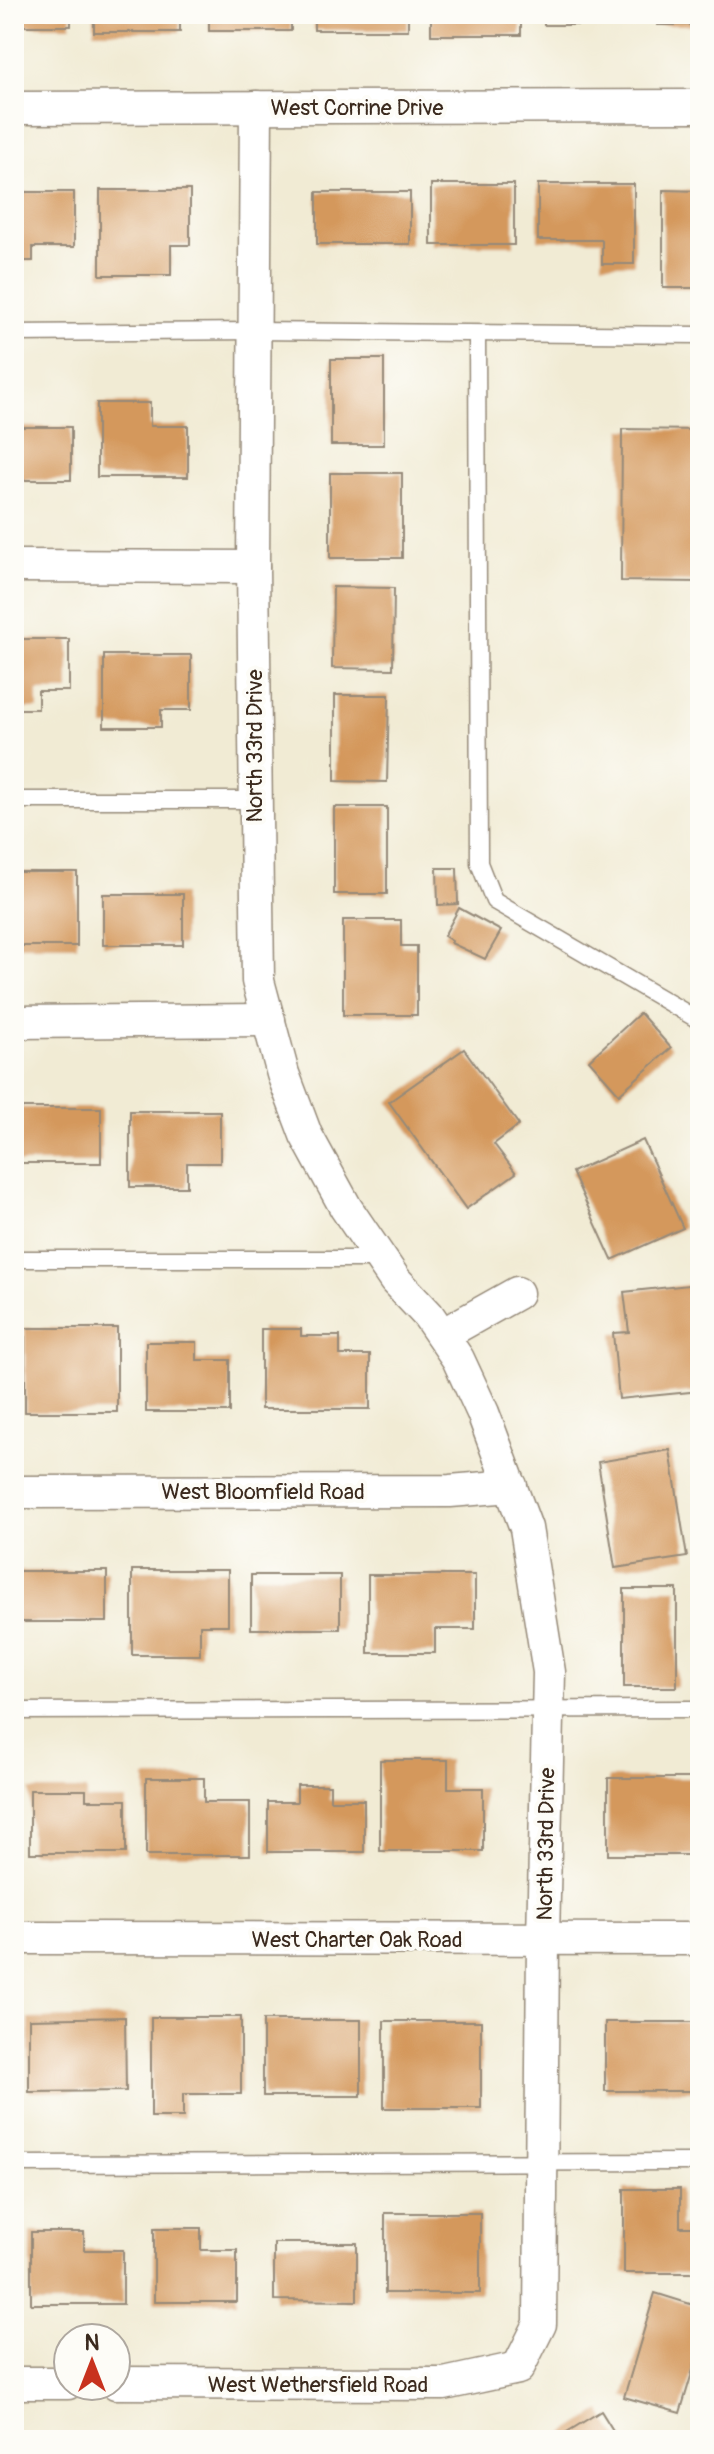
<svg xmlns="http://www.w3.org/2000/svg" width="714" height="2454" font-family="Pangolin,sans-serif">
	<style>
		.building { fill: #d4985c }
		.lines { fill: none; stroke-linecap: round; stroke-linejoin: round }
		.service-casing { stroke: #968a79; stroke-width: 19 }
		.minor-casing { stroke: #968a79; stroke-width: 35 }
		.service { stroke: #fff; stroke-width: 16 }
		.minor { stroke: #fff; stroke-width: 32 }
		.labels { text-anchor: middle; stroke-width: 8; stroke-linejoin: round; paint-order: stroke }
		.street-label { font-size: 22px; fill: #3b2a1e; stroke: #fdfcf7 }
	</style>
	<rect width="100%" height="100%" fill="#fdfcf7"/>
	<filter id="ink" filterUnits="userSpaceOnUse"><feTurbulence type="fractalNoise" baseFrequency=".0125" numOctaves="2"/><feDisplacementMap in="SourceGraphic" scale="16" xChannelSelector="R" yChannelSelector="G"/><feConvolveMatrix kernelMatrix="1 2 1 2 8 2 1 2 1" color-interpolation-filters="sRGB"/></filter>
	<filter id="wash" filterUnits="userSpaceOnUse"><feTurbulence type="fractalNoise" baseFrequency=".006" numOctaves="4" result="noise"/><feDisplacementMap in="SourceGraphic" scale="32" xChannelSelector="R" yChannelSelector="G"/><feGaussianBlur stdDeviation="1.8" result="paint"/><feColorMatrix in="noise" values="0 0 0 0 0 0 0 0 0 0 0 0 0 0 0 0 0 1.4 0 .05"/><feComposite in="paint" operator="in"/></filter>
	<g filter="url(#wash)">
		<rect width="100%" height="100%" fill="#f1ebd4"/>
		<g id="blocks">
			<g class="building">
				<rect x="14" y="14" width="57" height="12"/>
				<rect x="94" y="14" width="86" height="18"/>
				<rect x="209" y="14" width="82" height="17"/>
				<rect x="314" y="14" width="94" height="16"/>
				<rect x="431" y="14" width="90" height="21"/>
				<rect x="544" y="14" width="87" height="11"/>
				<rect x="657" y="14" width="43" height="11"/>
				<rect x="431" y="184" width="83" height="61"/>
				<polygon points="538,184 634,184 634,264 602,264 602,240 538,240"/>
				<polygon points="100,190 190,190 190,245 171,245 171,275 100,275"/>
				<polygon points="663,190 700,191 700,288 663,288"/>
				<polygon points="14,192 74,192 74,247 33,247 33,261 14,261"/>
				<rect x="317" y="192" width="93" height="52"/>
				<rect x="331" y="359" width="53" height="86"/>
				<polygon points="97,403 150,403 150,426 188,426 188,477 97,477"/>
				<rect x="14" y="427" width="57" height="53"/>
				<polygon points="622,429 700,430 700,582 621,581"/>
				<rect x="330" y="473" width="72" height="85"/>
				<polygon points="333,587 394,588 393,669 332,668"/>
				<polygon points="14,639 69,639 69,691 38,691 38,709 14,709"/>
				<polygon points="104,655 191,655 191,710 161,710 161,727 104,727"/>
				<polygon points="335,695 389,695 387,782 335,781"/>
				<rect x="334" y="807" width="53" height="87"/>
				<polygon points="437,868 457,868 458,904 438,905"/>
				<rect x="14" y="872" width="63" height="74"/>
				<rect x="103" y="894" width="80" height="51"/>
				<polygon points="459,908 501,931 485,959 451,943 452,941 444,936"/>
				<polygon points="343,920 401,920 401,946 417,946 417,1015 343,1015"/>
				<polygon points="640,1013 671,1048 619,1094 589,1060"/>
				<polygon points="464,1049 519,1125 494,1144 516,1173 466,1209 389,1102"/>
				<rect x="14" y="1108" width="87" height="55"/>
				<polygon points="130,1111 220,1111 220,1163 187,1163 187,1187 130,1187"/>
				<polygon points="643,1140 683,1228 612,1260 572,1172"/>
				<polygon points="698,1284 700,1391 619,1399 613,1333 629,1332 624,1292"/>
				<rect x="25" y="1328" width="92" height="84"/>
				<polygon points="261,1329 301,1329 301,1336 340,1336 340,1355 370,1355 370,1409 261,1409"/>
				<polygon points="146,1342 197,1342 197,1360 230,1360 230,1412 146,1412"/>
				<polygon points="670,1450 687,1557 615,1568 598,1462"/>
				<polygon points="132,1570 228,1570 228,1625 200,1625 200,1655 132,1655"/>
				<rect x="16" y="1571" width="91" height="51"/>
				<rect x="251" y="1575" width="89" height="54"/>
				<polygon points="368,1575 475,1575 475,1629 435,1629 435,1653 368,1653"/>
				<rect x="624" y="1589" width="53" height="98"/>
				<polygon points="380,1760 448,1760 448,1788 483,1788 483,1851 380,1851"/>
				<polygon points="146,1778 204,1778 204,1802 250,1802 250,1855 146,1855"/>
				<rect x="608" y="1778" width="91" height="77"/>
				<polygon points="297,1785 330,1785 330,1800 364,1800 364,1852 268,1852 268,1802 297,1802"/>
				<polygon points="30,1790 86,1790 86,1800 126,1800 126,1853 30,1853"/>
				<polygon points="125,2017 126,2091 29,2092 29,2019"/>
				<polygon points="151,2017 241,2017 241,2094 183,2094 183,2117 151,2117"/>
				<rect x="263" y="2020" width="98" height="76"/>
				<rect x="384" y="2021" width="97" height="87"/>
				<rect x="605" y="2022" width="95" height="69"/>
				<polygon points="624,2189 680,2189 680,2227 700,2227 700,2273 624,2273"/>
				<rect x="385" y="2213" width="95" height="80"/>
				<polygon points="154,2228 201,2228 201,2250 237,2250 237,2302 154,2302"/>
				<polygon points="31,2232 84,2232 84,2250 123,2250 123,2304 31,2304"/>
				<polygon points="274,2243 357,2243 357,2301 274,2300"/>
				<polygon points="655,2293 700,2307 700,2346 680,2413 624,2397"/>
				<polygon points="601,2411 619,2440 554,2440"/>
			</g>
		</g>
	</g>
	<g filter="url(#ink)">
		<use href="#blocks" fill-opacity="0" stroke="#968a79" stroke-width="2"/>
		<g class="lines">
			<defs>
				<g id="service">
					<polyline points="14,333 254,331 700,335"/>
					<polyline points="477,334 479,863 494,901 700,1021"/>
					<polyline points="14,800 254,800"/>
					<polyline points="14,1259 381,1259"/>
					<polyline points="14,1711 700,1709"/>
					<polyline points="14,2164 700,2162"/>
				</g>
				<g id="minor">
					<polyline points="14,108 700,106"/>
					<polyline points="14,566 253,567"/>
					<polyline points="14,1022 269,1020"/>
					<polyline points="442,1335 517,1293"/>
					<polyline points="14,1492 450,1491 511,1486"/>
					<polyline points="14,1938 700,1939"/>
					<polyline points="14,2383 68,2383"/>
					<polyline points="116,2383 444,2384 518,2368 540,2324 543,1939 549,1672 526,1528 483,1413 458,1359 428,1315 395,1280 346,1208 306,1135 283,1074 258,981 253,567 256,107"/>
				</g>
			</defs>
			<use href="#service" class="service-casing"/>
			<use href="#minor" class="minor-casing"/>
			<use href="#service" class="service"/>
			<use href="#minor" class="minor"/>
		</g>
	</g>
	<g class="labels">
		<g class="street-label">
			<text x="357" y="115">West Corrine Drive</text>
			<text transform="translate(254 746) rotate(-90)" y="8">North 33rd Drive</text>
			<text x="263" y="1499">West Bloomfield Road</text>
			<text transform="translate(545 1844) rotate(-89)" y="8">North 33rd Drive</text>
			<text x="357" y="1947">West Charter Oak Road</text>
			<text x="318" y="2392">West Wethersfield Road</text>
		</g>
	</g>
	<rect width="714" height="2454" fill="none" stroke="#fdfcf7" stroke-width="48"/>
	<g transform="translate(92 2362)"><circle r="38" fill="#fdfcf7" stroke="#afa8a0" stroke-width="2"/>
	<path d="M0-6L14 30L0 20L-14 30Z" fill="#c8321e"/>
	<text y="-12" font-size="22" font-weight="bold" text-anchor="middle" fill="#3b2a1e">N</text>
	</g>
</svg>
